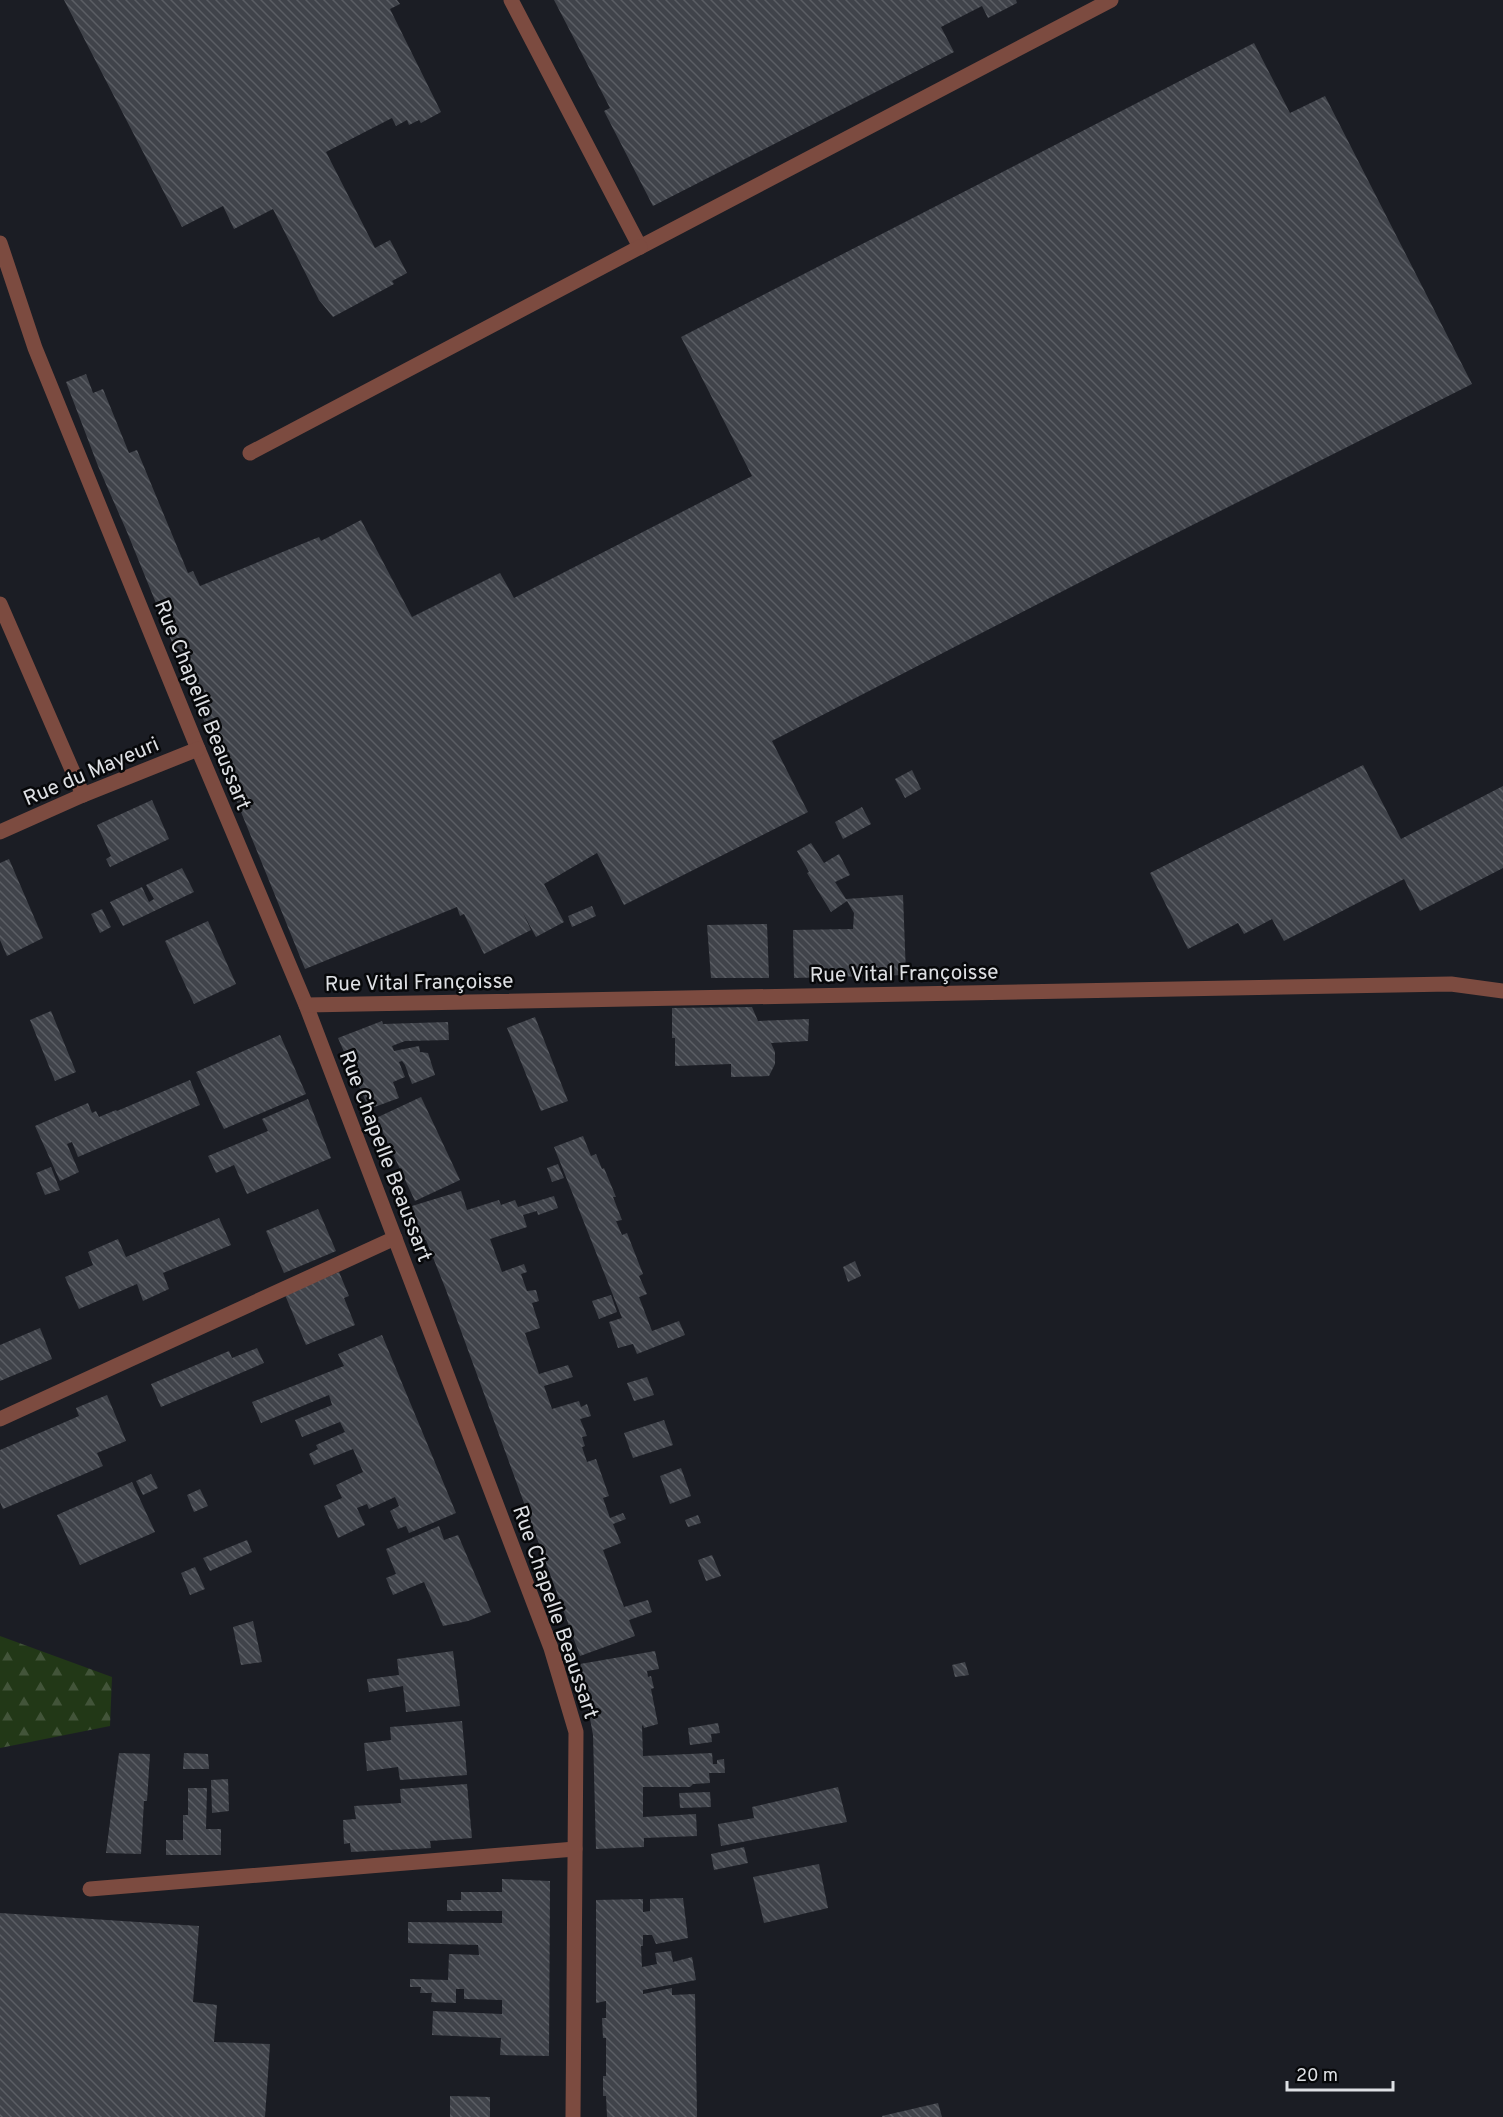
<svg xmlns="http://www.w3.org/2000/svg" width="1503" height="2117" font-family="Overpass,sans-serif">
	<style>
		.forest { fill: url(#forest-firs) }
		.building { fill: url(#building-back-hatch) }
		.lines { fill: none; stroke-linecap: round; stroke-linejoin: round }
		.lane { stroke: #7c4b40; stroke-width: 15 }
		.street { stroke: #7c4b40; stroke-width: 15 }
		.labels { text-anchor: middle; stroke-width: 5; stroke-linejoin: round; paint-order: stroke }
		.street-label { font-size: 21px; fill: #dee0e4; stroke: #07080a }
	</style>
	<defs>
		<pattern id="forest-firs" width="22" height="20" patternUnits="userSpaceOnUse" patternTransform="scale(1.5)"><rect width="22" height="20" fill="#223817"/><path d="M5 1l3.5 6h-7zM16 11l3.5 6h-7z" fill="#425439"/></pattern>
		<pattern id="building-back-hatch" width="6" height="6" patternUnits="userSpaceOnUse" patternTransform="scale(1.5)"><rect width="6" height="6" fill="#40434a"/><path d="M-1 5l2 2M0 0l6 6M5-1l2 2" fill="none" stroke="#5b5e64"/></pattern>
	</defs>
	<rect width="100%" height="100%" fill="#1b1d24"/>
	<polygon class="forest" points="0,1636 112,1677 110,1726 0,1748"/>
	<g class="building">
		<polygon points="64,0 397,0 400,4 390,9 441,112 421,123 419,120 409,125 407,120 396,126 392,118 326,152 375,248 390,240 407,273 392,281 394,284 333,317 319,300 273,209 234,229 223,206 182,227"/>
		<polygon points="554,0 1016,0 1017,3 988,18 982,6 941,27 954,52 653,206 604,111 610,108"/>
		<polygon points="1254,43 1290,113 1325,96 1472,384 1131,556 772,741 808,812 624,905 597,853 544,884 564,922 536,937 523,913 531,930 484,954 464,914 460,916 457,907 305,969 127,532 98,466 66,382 86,374 93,393 103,389 129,453 137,450 188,573 193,571 200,586 319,537 321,541 361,520 412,617 500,573 514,598 752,476 681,337"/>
		<polygon points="1363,765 1401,839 1503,786 1503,868 1420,911 1404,879 1284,941 1272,919 1244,934 1238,923 1188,949 1150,873"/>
		<polygon points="912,770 921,789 905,798 895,779"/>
		<polygon points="152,800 169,839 110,867 106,859 111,856 97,825"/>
		<polygon points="862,807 871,824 843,839 835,822"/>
		<polygon points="811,843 824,863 839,854 850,875 835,882 846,899 903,895 906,975 794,978 793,930 853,929 854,913 847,901 831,912 807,873 809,872 797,851"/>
		<polygon points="9,859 43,938 7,956 0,940 0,863"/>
		<polygon points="182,868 194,892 123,926 110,902 142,887 149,902 154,899 146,885"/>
		<polygon points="592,906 596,916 572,927 568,916"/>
		<polygon points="102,909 111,927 100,933 91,914"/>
		<polygon points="208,921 236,984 194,1004 165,941"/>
		<polygon points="767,924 769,978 711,978 707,925"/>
		<polygon points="752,1007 758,1021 809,1019 808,1041 771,1043 775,1052 775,1064 769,1076 731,1077 731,1064 675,1066 675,1038 672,1038 672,1008"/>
		<polygon points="51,1011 76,1072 55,1081 30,1020"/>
		<polygon points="535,1017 568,1101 541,1111 507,1028"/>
		<polygon points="382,1021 383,1024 448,1022 449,1040 405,1041 392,1046 394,1051 419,1046 420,1052 428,1053 435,1075 412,1084 405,1065 402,1061 399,1062 405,1077 393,1082 399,1098 369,1109 338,1038"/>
		<polygon points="280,1035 306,1094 224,1129 196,1072"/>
		<polygon points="190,1080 200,1105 78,1157 72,1142 67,1144 79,1172 60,1181 35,1126 88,1103 92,1113 96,1111 99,1117 116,1110 117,1111"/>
		<polygon points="421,1097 460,1180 415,1201 376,1118"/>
		<polygon points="308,1099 331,1158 247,1194 234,1165 216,1173 208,1156 268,1131 262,1119"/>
		<polygon points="583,1136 591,1156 596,1154 602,1169 604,1168 616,1197 613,1197 622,1220 616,1221 622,1235 627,1233 643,1274 639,1276 647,1294 639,1297 652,1331 679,1321 685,1335 637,1354 633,1344 618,1348 609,1322 622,1318 554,1147"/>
		<polygon points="558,1164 564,1178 552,1182 547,1168"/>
		<polygon points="51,1167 60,1190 45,1195 36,1173"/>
		<polygon points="461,1191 467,1210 499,1200 501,1205 515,1200 518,1207 554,1196 558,1208 538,1215 537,1211 523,1215 527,1227 490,1239 502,1272 524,1264 527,1272 521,1274 527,1291 536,1290 539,1301 532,1303 540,1328 525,1333 539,1374 568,1365 573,1377 544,1386 552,1409 579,1401 581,1407 587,1404 591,1416 580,1419 587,1436 582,1437 585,1446 582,1447 587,1462 596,1459 609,1496 603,1498 610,1518 623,1513 626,1519 613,1524 621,1543 603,1550 624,1607 648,1600 652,1612 629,1620 635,1636 580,1656 446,1290 426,1240 423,1240 412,1206"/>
		<polygon points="318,1209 336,1251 284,1273 266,1231"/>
		<polygon points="219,1218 231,1245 163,1273 169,1289 143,1301 137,1284 79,1309 65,1277 93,1265 88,1252 118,1239 126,1257"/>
		<polygon points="855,1261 861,1276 848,1282 843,1267"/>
		<polygon points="339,1272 349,1296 344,1298 355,1325 306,1345 285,1295"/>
		<polygon points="611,1295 617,1312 599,1319 592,1301"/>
		<polygon points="40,1328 52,1359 0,1381 0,1345"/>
		<polygon points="382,1335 456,1513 409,1533 406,1526 398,1529 390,1511 399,1506 395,1497 369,1509 367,1504 357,1508 365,1525 338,1538 324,1506 342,1498 336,1485 363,1472 353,1449 314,1465 309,1454 318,1449 316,1445 345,1432 340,1422 302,1437 295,1420 332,1405 329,1395 261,1423 252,1402 344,1366 338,1354"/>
		<polygon points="257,1348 264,1363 161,1407 151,1384 229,1351 232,1358"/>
		<polygon points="647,1377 654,1395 634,1401 627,1383"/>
		<polygon points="107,1395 126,1441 97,1453 103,1466 3,1509 0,1502 0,1450 79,1416 76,1408"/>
		<polygon points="664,1420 673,1445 633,1458 624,1433"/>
		<polygon points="681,1468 691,1496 670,1504 660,1476"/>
		<polygon points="151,1474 158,1488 143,1495 136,1481"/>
		<polygon points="132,1482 155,1532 80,1565 57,1515"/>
		<polygon points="200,1489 208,1506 194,1512 187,1495"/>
		<polygon points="698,1515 701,1523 688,1527 685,1520"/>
		<polygon points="439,1526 444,1540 458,1535 491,1612 468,1621 443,1626 424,1582 393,1595 386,1578 396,1574 386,1549"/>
		<polygon points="247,1540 252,1552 210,1571 203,1558"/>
		<polygon points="712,1555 721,1576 706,1581 698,1560"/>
		<polygon points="195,1567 205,1589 190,1595 181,1573"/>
		<polygon points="253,1621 262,1662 241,1665 233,1627"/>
		<polygon points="453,1651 460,1706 406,1712 403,1686 369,1692 367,1679 399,1675 397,1659"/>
		<polygon points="655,1651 659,1669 647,1671 648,1677 651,1676 654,1688 651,1689 658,1724 644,1728 643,1725 642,1726 643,1756 712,1753 713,1764 717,1764 717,1760 724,1759 725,1773 709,1773 710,1783 693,1784 690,1787 643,1787 643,1817 696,1814 697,1836 644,1838 644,1847 596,1849 593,1735 580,1664"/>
		<polygon points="965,1662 969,1675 955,1677 952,1665"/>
		<polygon points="462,1721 467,1775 400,1780 398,1767 367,1771 364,1743 391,1740 390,1727"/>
		<polygon points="718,1723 720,1733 711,1734 712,1742 690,1745 688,1728"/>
		<polygon points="119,1753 150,1754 147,1801 144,1801 141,1854 106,1853"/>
		<polygon points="184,1753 208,1754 209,1769 183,1769"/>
		<polygon points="228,1779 229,1811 212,1813 211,1780"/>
		<polygon points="467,1784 472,1838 430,1841 431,1848 351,1852 350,1843 344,1844 343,1820 356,1819 354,1806 401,1803 400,1789"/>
		<polygon points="838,1787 847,1822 721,1846 718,1824 754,1818 752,1807"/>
		<polygon points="188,1788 207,1788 206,1829 221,1829 221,1855 166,1855 166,1840 183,1840 183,1815 188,1815"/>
		<polygon points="710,1792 711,1807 680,1808 679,1793"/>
		<polygon points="744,1847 748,1863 714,1870 711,1854"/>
		<polygon points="819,1864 828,1908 764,1923 753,1877"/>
		<polygon points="502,1879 550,1881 549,2056 500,2055 501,2038 432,2035 433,2011 502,2014 502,2000 464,1999 464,1989 456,1989 456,2003 431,2002 432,1993 420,1993 421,1987 410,1987 410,1979 448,1980 449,1954 479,1955 478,1945 408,1943 408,1922 502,1923 502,1911 447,1911 447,1900 461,1900 461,1892 502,1892"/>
		<polygon points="683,1898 688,1938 656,1944 652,1935 643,1935 643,1946 641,1946 642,1967 657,1964 655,1953 671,1951 673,1962 692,1957 696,1980 643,1990 643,1994 672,1988 672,1995 695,1994 697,2117 607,2117 606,2096 603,2096 603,2076 606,2076 606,2038 603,2038 602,2018 606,2018 606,2001 596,2003 596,1900 643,1899 643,1912 650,1911 650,1899"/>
		<polygon points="0,1913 199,1926 193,2002 217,2005 214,2042 270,2044 265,2117 0,2117"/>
		<polygon points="450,2096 490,2097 490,2117 450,2117"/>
		<polygon points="938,2103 942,2117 882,2117 882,2116"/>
	</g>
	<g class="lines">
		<g class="lane">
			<polyline points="511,0 640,247 1111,0"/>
			<polyline points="250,453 640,247"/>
			<polyline points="0,604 83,795"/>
			<polyline points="0,1419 395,1238"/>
			<polyline points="90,1889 575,1849"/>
		</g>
		<g class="street">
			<polyline points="0,243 35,348 198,749 306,1005 551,1648 576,1732 573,2117"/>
			<polyline points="0,832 83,795 198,749"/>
			<polyline points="306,1005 1451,984 1503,991"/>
		</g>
	</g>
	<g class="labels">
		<g class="street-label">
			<text transform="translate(203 705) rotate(68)" y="7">Rue Chapelle Beaussart</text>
			<text transform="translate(91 771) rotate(-23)" y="7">Rue du Mayeuri</text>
			<text transform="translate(904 973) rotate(-1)" y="7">Rue Vital Françoisse</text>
			<text transform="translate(419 982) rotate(-1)" y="7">Rue Vital Françoisse</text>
			<text transform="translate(386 1156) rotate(69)" y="7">Rue Chapelle Beaussart</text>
			<text transform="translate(556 1612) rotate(71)" y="7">Rue Chapelle Beaussart</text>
		</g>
	</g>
	<path d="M1287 2081v9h106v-9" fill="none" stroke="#dee0e4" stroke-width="3"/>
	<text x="1296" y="2081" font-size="18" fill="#dee0e4" stroke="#07080a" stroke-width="4.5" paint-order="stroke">20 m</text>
</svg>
